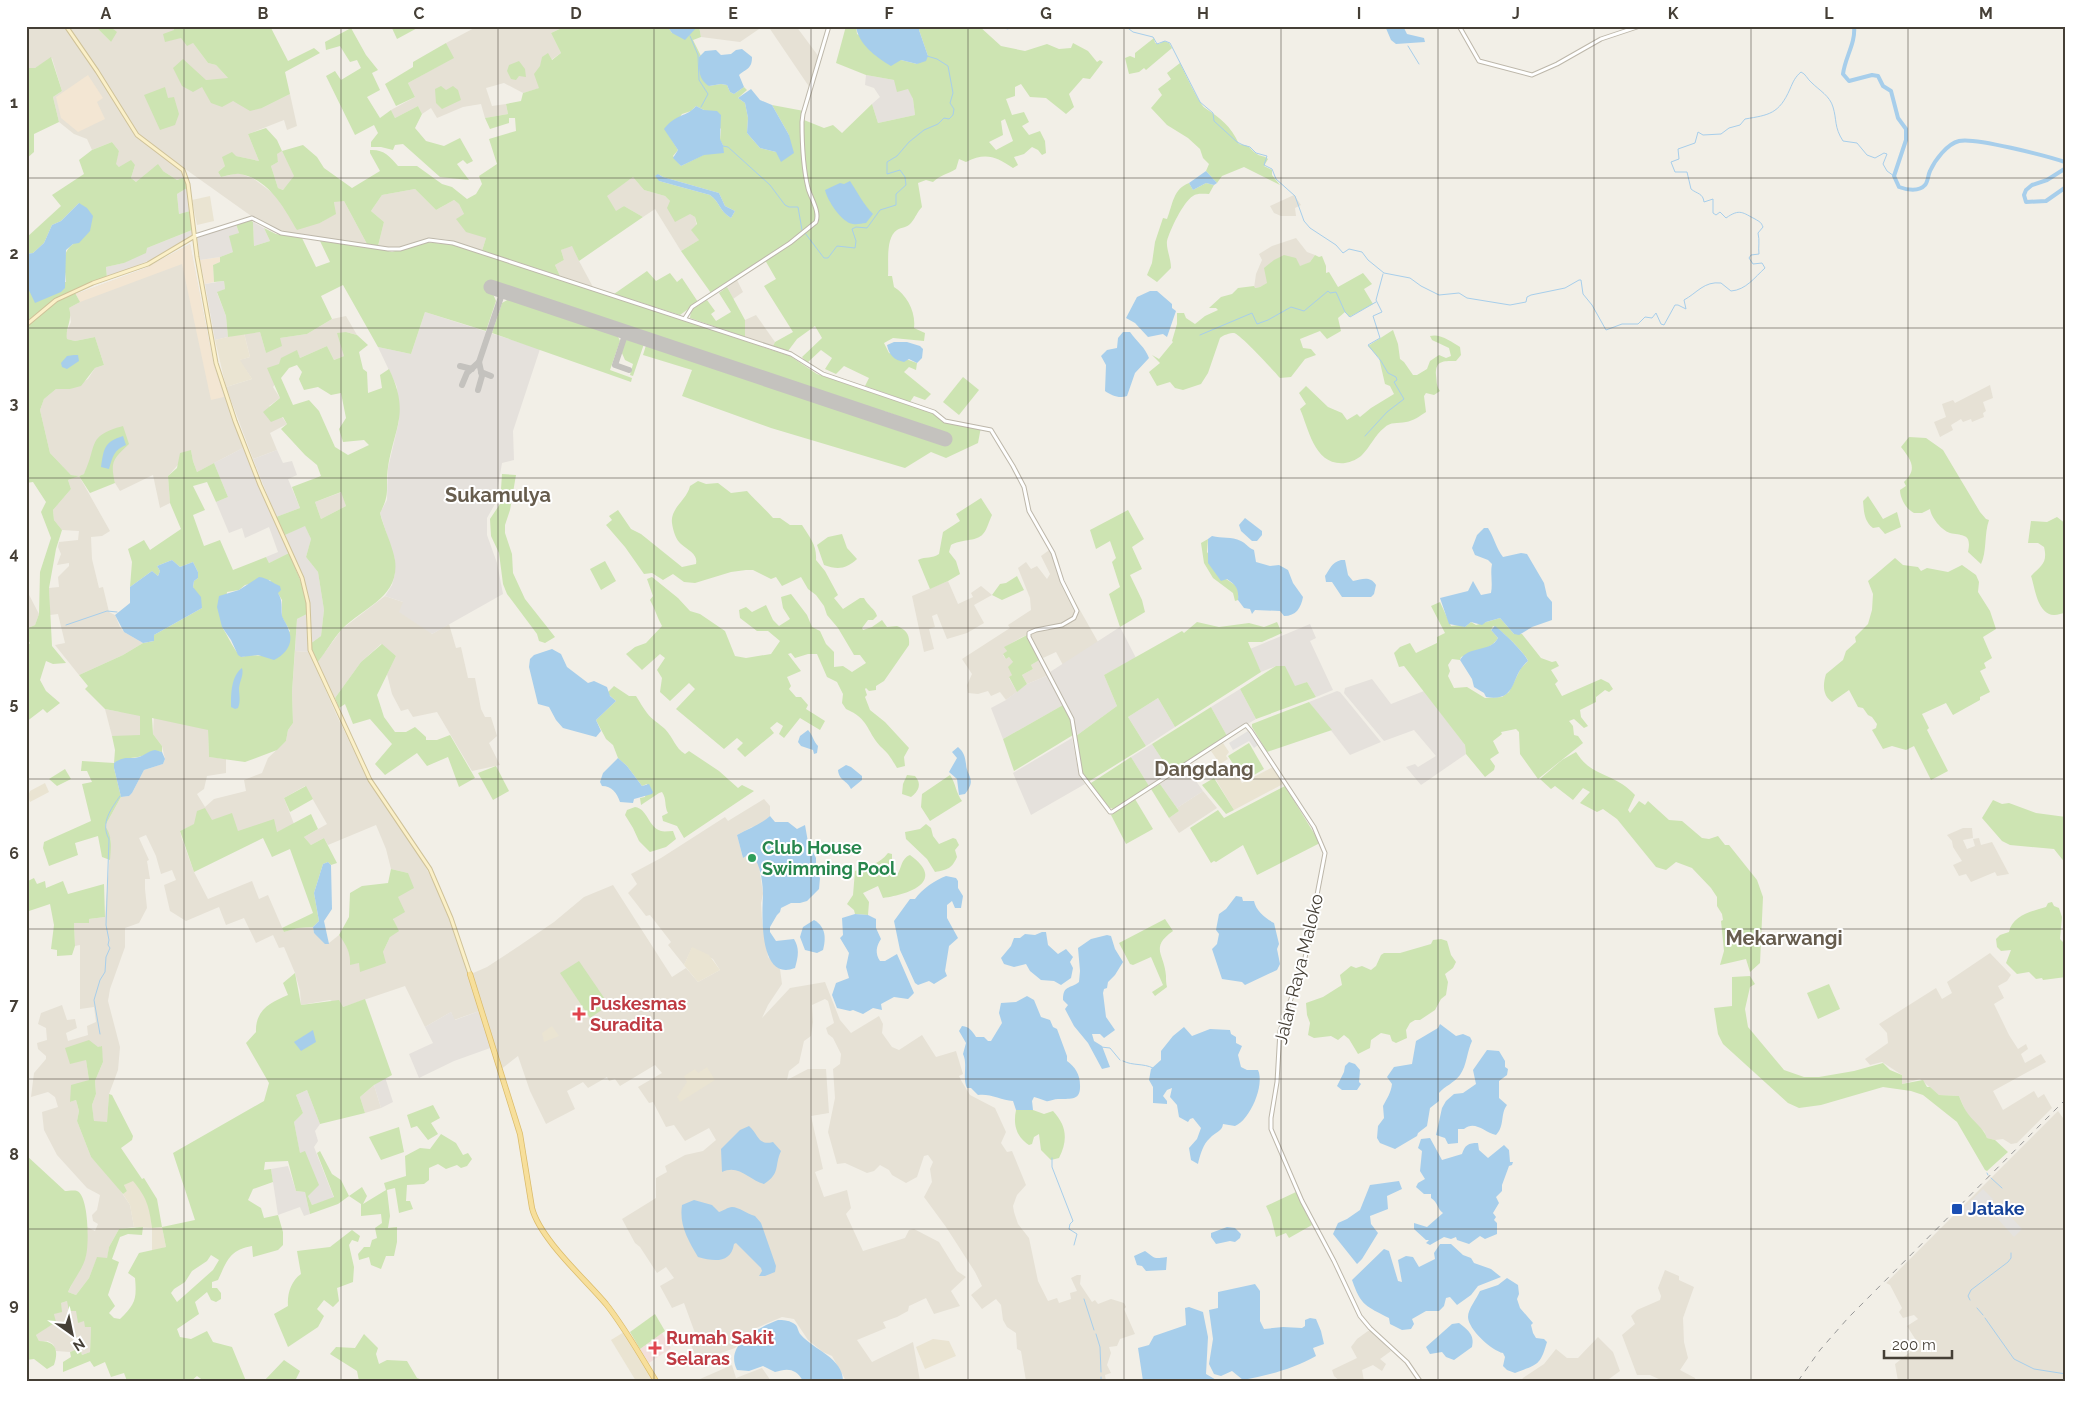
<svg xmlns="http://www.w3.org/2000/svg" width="2092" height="1407" font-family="Raleway,sans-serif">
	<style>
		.residential { fill: #e6e1d5; fill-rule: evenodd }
		.commercial { fill: #f3e6d3 }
		.industrial { fill: #e5e1dc }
		.education { fill: #eae4d2 }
		.medical { fill: #f2dfdb }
		.green { fill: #cde4b2; fill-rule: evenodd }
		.parking { fill: #e4e2df }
		.water { fill: #a7ceeb }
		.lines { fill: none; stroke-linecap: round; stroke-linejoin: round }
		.stream { stroke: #a7ceeb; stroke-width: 1 }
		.river { stroke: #a7ceeb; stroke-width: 4 }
		.taxiway { stroke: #c4c2be; stroke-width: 6 }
		.runway { stroke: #c4c2be; stroke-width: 15 }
		.tertiary-casing { stroke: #bdb7aa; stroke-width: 5 }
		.secondary-casing { stroke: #cfc299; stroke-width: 5 }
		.primary-casing { stroke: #dbbc6c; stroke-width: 6 }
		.tertiary { stroke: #fff; stroke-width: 3 }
		.secondary { stroke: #fbf0c8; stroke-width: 3 }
		.primary { stroke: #f7df9b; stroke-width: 4.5 }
		.rail { stroke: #969696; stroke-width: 1; stroke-dasharray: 6 6; stroke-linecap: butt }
		.grid { fill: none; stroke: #453f36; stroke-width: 1; stroke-opacity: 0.55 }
		.leisure-dot { fill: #2e9e5b; stroke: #fff; stroke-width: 2 }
		.health-dot { fill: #e0444e; stroke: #fff; stroke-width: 2 }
		.transit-dot { fill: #1a4fb4; stroke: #fff; stroke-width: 2 }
		.labels { text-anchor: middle; stroke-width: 4; stroke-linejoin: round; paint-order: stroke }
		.leisure-label { font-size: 18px; font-weight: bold; fill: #27864d; stroke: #fff; text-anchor: start }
		.street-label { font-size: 18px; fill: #453f36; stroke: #fff }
		.health-label { font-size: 18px; font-weight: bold; fill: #be3a42; stroke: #fff; text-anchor: start }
		.transit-label { font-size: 18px; font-weight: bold; fill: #164399; stroke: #fff; text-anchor: start }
		.quarter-label { font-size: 20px; font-weight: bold; fill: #675d4e; stroke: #fff }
		.neatline { fill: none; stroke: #453f36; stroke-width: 2 }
		.grid-label { font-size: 16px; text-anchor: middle; font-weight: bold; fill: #453f36 }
	</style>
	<rect width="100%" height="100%" fill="#f2efe7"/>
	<g class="residential">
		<polygon points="26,26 95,26 111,42 114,26 174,26 174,30 181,38 193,43 208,63 216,65 229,79 206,80 202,87 233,101 262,108 290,94 297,126 287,130 284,120 248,134 259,161 236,156 218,172 221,177 239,173 254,179 274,194 283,207 320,223 335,214 334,201 344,201 367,244 276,231 254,218 181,166 180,167 185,177 177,180 163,171 136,182 131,178 135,165 119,167 115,164 119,151 112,142 92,150 87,139 74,134 59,122 53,97 62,91 52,58 35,68 26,68"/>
		<polygon points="478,26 566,26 551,33 561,53 551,60 542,57 540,88 523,93 504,83 486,88 492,106 506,104 508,114 485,118 481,104 463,107 437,118 431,108 422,114 418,106 395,118 391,110 415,97 408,83 453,58 446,43"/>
		<polygon points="699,26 796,26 819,57 810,88 770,29 762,27 740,42 701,37"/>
		<polygon points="282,151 295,177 283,190 278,188 271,166 278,162 276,154"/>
		<polygon points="633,177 644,190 665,196 670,201 695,217 699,240 681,251 655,209 643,217 624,206 616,212 606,196"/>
		<polygon points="415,189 436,210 454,200 459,204 464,214 486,238 482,251 449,240 435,238 426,239 394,249 378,246 384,222 371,211 382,195"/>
		<polygon points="1294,195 1301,205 1295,208 1296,216 1281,216 1274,213 1270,206"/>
		<polygon points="1296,238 1307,252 1315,255 1310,262 1260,287 1254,288 1256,274 1262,260 1259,254 1272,246"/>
		<polygon points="190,244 213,362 243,448 197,472 193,461 191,450 168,476 170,503 160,508 153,475 120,491 115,483 111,468 115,457 87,468 84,474 79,476 110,531 102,536 91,537 92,559 99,588 103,587 109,612 115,615 120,627 124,632 143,643 123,655 79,675 55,645 65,643 58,614 50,615 49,588 59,587 58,577 69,566 69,563 57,565 61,554 58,547 59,542 78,540 79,531 62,530 54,520 53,510 71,489 68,480 78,476 71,475 50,453 40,410 44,399 56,389 70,389 88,379 95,368 104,365 95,337 75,341 67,339 66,333 71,322 69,308 80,302 76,294 146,268"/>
		<polygon points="572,245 579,261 593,287 560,276 555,265 564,260 561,250"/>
		<polygon points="737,280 743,292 733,299 727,287"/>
		<polygon points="756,315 775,342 773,346 745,337 745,320"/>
		<polygon points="346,316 357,335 346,332 344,356 334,360 327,346 300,358 297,351 273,387 280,398 269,406 282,417 287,424 270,433 277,450 253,459 226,387 252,379 239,360 250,357 244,333 260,332 266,353 280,338 307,334 332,319"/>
		<polygon points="1990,385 1993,398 1983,402 1986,411 1983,413 1984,417 1972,422 1971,419 1963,422 1961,419 1951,425 1953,430 1940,437 1934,422 1946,417 1942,404 1953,400 1955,403"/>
		<polygon points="342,492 346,506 321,519 315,502"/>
		<polygon points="1052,548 1058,559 1063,580 1098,642 1063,665 1056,652 1043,658 1030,634 1022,637 1005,647 1007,651 1003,655 1006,659 1009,657 1013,662 1012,675 1009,678 1017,692 1006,700 1000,692 991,696 988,691 978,694 968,693 967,685 972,674 962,659 1010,628 1008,625 1031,610 1030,598 1018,568 1026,562 1031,569 1037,566 1047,579 1050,574 1041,556"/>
		<polygon points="948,581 958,604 973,597 971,593 981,586 992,595 974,605 984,623 967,633 947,639 937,614 932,616 935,627 929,629 934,649 924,652 912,596"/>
		<polygon points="26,589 39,614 35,625 26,629"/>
		<polygon points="385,596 403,602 432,634 449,624 456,648 461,647 468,678 475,678 481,709 485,717 491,717 497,736 489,743 500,765 472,771 437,712 413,717 408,709 401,711 392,694 387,674 396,656 381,644 361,662 335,698 317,663 342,629"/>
		<path d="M295 651 309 652 337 716 369 782 422 860 437 889 471 974 487 967 519 946 554 922 584 897 613 885 672 977 686 968 698 982 720 970 713 959 692 948 684 965 668 945 671 942 650 915 646 916 628 893 637 884 631 874 661 858 725 817 728 821 764 799 770 806V816L758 826 752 827 737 835 743 858 751 853 759 866 763 894 761 903 762 920 768 957 780 969 782 984 768 1005 762 1018 790 988 825 982 840 1020 851 1033 879 1016 883 1024 882 1033 892 1047 899 1050 922 1035 936 1057 956 1051 963 1074 959 1076 962 1082 970 1095 995 1108 1006 1132 1001 1143 1007 1152 1012 1151 1026 1185 1017 1195 1013 1206 1014 1212 1018 1224 1029 1238 1038 1281 1048 1301 1057 1298 1059 1303 1071 1299 1070 1293 1077 1291 1071 1278 1077 1275H1081L1080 1284 1092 1302 1095 1300 1098 1304 1111 1299 1124 1303 1126 1307 1124 1309 1135 1334 1120 1339 1117 1346 1109 1347 1111 1353 1107 1365 1111 1373 1105 1375 1106 1381H1026L1021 1351 1017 1349 1016 1333 1007 1327 1003 1320 1001 1305 996 1299 982 1309 971 1295 982 1286 975 1272 946 1227 924 1197 932 1182 930 1169 933 1162 928 1155 924 1156 917 1177 906 1183 892 1175 889 1170 880 1165 874 1171 867 1173 845 1163 837 1164 828 1132 835 1098 833 1069 840 1064 841 1054 833 1038 828 1034 826 1028 834 1023 828 1001 825 999 812 1005 813 1022 811 1036 804 1041 799 1063 789 1071 787 1080 808 1069H826L829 1113 811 1116 823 1169 815 1172 824 1197 847 1190 851 1208 846 1214 863 1251 905 1238 909 1230 914 1229 939 1242 957 1271 966 1277 951 1291 960 1306 934 1314 926 1298 909 1306 908 1311 897 1317 883 1322 886 1328 857 1340 872 1362 913 1342 920 1381H846L832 1356 823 1352 808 1340 794 1319 782 1317 754 1329 735 1348 698 1361 687 1336 695 1333 684 1303 672 1308 660 1286 674 1278 666 1267 657 1273 640 1247 635 1243 622 1219 656 1198V1178L667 1172 665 1166 685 1155 703 1151 716 1140 709 1128 685 1141 674 1125 666 1127 653 1102 649 1103 638 1087 662 1073 655 1065 620 1086 615 1079 609 1081 607 1077 588 1088 583 1082 567 1091 575 1109 546 1124 530 1091 518 1056 500 1070 482 1010 454 1020 451 1012 425 1027 405 986 343 1007 330 1000 301 1005 300 991 295 973 284 947 279 948 273 935 256 943 244 918 226 925 219 907 186 921 170 911 164 885 176 880 172 870 161 874 156 856 146 835 139 838 149 860 147 861 150 879H145V889L147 908 139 923 125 928V947L110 989 108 1001 120 1047 118 1070 109 1094 107 1123 94 1122 92 1105 96 1094 95 1081 103 1062 101 1046 86 1060 89 1080 70 1102 76 1100 79 1111 77 1121 91 1157 116 1184 130 1205 134 1227 119 1229 109 1247 107 1259 97 1258 89 1278 76 1295 68 1292 86 1256 87 1227 95 1231 98 1224 93 1221 92 1215 97 1210 100 1195 87 1188 57 1155 44 1130 42 1112 58 1107 55 1097 48 1092 31 1097 34 1073 46 1059V1056L38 1049 37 1043 47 1040 46 1028 38 1024 41 1013 62 1005 67 1020 75 1019 77 1028 66 1033 68 1041 88 1035 87 1026 96 1022 94 1007 80 1009V945L75 946 74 923H88L89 919 105 917 111 840 105 826 121 797 129 796 132 793 144 770 163 764 165 759 162 746 153 734 155 695 208 730 209 757 226 759V773L207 776 204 789 197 794 205 807 214 799 246 791 244 780 262 773 268 758 286 741 288 730 293 723 292 692ZM305 786 327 824 304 837 311 845 324 838 328 845 376 825 386 849 391 869 408 873 398 897 390 937 383 952 359 963 350 964 351 958 345 942 339 935 329 943 314 933 313 927 298 928 284 932 268 895 259 899 252 881 208 899 194 872 182 839 180 831 195 824 212 820 238 831 277 832 294 824 284 798Z"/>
		<polygon points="1041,659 1049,675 1027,684 1022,675 1033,669 1031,665"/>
		<polygon points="141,705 140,736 112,736 105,709 120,712"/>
		<polygon points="1203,791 1217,808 1179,833 1169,818 1179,811 1177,808"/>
		<polygon points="1963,828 1972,828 1973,838 1963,840 1967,849 1975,846 1973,839 1979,838 1981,845 1992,842 2009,874 1997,876 1995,872 1971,882 1966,874 1959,876 1953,865 1962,861 1953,847 1952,841 1947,835"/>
		<polygon points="1990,953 2011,975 2007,981 1998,986 2004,998 1994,1004 2009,1035 2018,1049 2026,1044 2028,1049 2021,1054 2025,1063 2041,1054 2046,1062 1993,1091 2003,1110 2034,1091 2038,1098 2044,1094 2052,1108 2017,1143 2011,1144 2003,1139 1995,1140 1987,1138 1984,1131 1977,1126 1966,1112 1959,1096 1939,1095 1920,1079 1902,1084 1902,1075 1882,1062 1870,1065 1865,1059 1888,1043 1887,1033 1879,1024 1936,988 1942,999 1952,993 1947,982"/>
		<polygon points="374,1085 381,1108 365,1113 360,1097"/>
		<polygon points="2058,1111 2063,1118 2066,1117 2066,1381 1898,1381 1895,1364 1919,1345 1907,1326 1918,1319 1914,1315 1903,1318 1899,1312 1902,1308 1890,1285 1886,1283"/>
		<polygon points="1665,1270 1679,1276 1679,1280 1694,1287 1683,1318 1684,1342 1688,1358 1680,1370 1695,1378 1696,1381 1663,1381 1650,1375 1637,1375 1622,1335 1635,1324 1631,1316 1637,1310 1660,1300 1661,1296 1658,1288"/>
		<polygon points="67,1301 91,1327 90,1352 82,1355 80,1348 70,1352 56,1351 53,1344 48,1341 39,1341 36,1335 55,1322 54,1314 61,1303"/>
		<polygon points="1368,1331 1371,1331 1391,1351 1380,1359 1386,1364 1382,1371 1373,1365 1362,1370 1364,1381 1340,1381 1334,1376 1332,1370 1357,1358 1351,1347 1357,1339"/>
		<polygon points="1598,1337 1613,1352 1620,1371 1609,1379 1521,1381 1523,1378 1544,1364 1556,1349 1567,1358 1578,1358"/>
		<polygon points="732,1365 736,1378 762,1368 771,1381 701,1381 700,1379"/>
	</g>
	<g class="commercial">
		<polygon points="88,75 103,98 97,102 105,119 78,132 61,118 56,97"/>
		<polygon points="190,244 213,362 224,397 211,400 182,264 80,302 76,294 146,268"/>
		<polygon points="220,257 220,262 213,265 214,282 205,284 200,260"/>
	</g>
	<g class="industrial">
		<polygon points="866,75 894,80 908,88 913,99 915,115 878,123 872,104 880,97 874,88 865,85"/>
		<polygon points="187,188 190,211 179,214 177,194"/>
		<polygon points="253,222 264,228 270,241 254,246"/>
		<polygon points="236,224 239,233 233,252 220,257 200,260 197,237"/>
		<polygon points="192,230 193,234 189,237 155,258 107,278 106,267 124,263 147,248"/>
		<polygon points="224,281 225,289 217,293 226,316 228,337 215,340 205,284"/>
		<polygon points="425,312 540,349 513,431 514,460 502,463 495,504 487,518 487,535 497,563 503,594 432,634 399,612 403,602 385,596 392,585 395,574 395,560 380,513 387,500 388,468 399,421 397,387 378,347 411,354"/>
		<polygon points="243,448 289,553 269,563 266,557 278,552 269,527 245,538 242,528 229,533 216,502 228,497 214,463"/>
		<polygon points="277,450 283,463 292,461 297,475 288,479 300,508 276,517 253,459"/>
		<polygon points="305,525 311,539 306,557 318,572 324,610 321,636 310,644 309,652 295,651 297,619 309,613 304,581 285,535"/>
		<polygon points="1310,624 1316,638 1310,641 1333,690 1316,697 1307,682 1295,687 1284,666 1276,666 1261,672 1250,649"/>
		<polygon points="1120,627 1136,658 1104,675 1117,706 1076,736 1074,720 1050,672"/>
		<polygon points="1049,675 1063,705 1003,739 991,708 1006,700 1027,684"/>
		<polygon points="1372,679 1391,704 1424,691 1465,745 1466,754 1421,785 1406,767 1415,764 1418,767 1436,756 1414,730 1384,741 1344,693 1345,688"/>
		<polygon points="1240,689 1256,719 1227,736 1211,707"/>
		<polygon points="1337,691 1340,692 1381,742 1350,755 1309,702"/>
		<polygon points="1158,698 1175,727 1146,746 1128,717"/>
		<polygon points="1072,738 1079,775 1085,784 1031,815 1013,773"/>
		<polygon points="1152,744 1171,773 1149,786 1131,757"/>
		<polygon points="1186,767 1203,791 1177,808 1160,784"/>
		<polygon points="482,1010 493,1047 454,1061 419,1078 409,1054 433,1043 425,1027 451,1012 455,1020"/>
		<polygon points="385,1077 393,1102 381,1108 374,1085"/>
		<polygon points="307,1090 320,1124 315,1131 318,1141 314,1147 334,1198 312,1205 308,1196 305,1152 300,1154 294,1122 303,1113 296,1095"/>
		<polygon points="288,1166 296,1191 305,1192 310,1214 304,1216 300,1207 278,1215 271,1169"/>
	</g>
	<g class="education">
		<polygon points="210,196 214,221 197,225 192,200"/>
		<polygon points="244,333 250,357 240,360 252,379 226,387 215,340"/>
		<polygon points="1223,743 1229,752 1226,756 1228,759 1220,764 1211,751"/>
		<polygon points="1273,767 1283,784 1234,810 1216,780 1235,770 1242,783"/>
		<polygon points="45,783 49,792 30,802 28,796 30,791"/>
		<polygon points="692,947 709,955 720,970 698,982 684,965"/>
		<polygon points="552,1026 559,1036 544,1042 542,1033"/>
		<polygon points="707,1067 715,1080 680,1102 677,1097 687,1082 684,1076 695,1069 698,1073"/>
		<polygon points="133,1180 144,1194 149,1205 152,1228 162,1227 166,1247 152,1251 152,1228 134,1227 130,1205 123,1194 127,1191 124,1185"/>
		<polygon points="624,1332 653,1380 652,1381 636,1381 611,1340"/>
		<polygon points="933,1339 949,1341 956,1356 925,1369 916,1347"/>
	</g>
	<polygon class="medical" points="662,1333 671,1348 649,1363 640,1349"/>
	<g class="green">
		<polygon points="95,26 114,26 112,28 117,32 111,42"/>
		<polygon points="174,26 270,26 288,61 314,48 320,53 285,72 290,94 262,108 250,111 233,101 222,107 211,103 202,87 193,92 182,86 173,68 183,59 206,80 228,78 216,65 208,63 193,43 187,46 181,38 165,42 163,34 174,30"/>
		<polygon points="391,26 421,26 397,39"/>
		<path d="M566 26H667L672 33 699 26 701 37 693 40 701 56 699 57 709 86 721 84 727 85 730 92 734 94 744 87 747 90 738 98 745 103 748 118 747 133 760 148 776 152 789 135 772 105 804 111V120L824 128 833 125 842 133 872 104 878 123 915 115 913 99 908 89 897 92 894 80 866 75 836 63 846 26H856L857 34 901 60 917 64 928 56 919 30 920 26H979L1001 46 1025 51 1047 44 1059 49 1071 48 1073 43 1088 51 1097 62 1100 60 1103 62 1090 79 1083 78 1069 94 1074 107 1066 114 1046 98 1030 97 1021 84 1015 87V96L1006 99 1012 115 1024 112 1029 122 1022 126 1029 135 1040 131 1045 141 1046 153 1042 155 1038 150 1032 147 1024 154 1014 157 1018 165 1013 168C996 157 986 152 966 162L959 159 956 169C948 174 940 175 933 182L926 180 918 183 922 207C917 212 916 217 911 223 907 228 902 227 897 230 885 238 889 264 888 276H892L894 287C907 295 916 312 914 328L925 333 924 341 893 338 884 343 889 353 917 363 916 370 909 367 904 372 931 394 925 400 914 396 910 402 865 386 869 378 844 366 836 374 825 369 832 358 821 350 807 363 802 357 822 338 815 326 797 339 788 351 773 346 775 342 793 332 764 286 776 279 765 260 711 293 681 251 699 240 691 230 697 224 695 217 690 214 675 222 667 208 670 201 665 196 644 190 633 177 607 196 616 211 624 206 643 217 579 261 572 246 561 250 564 260 555 265 560 276 482 251 486 238 466 232 456 219 464 214 459 204 454 200 436 210 415 189 382 195 371 211 384 222 378 246 367 244 344 201 334 202 336 214 320 223 297 230C284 208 269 179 240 174 235 173 227 176 221 177L218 172 225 166 222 157 232 152 236 156 259 161 248 134 266 128 277 140 282 151 303 145 317 157 324 168 352 188 380 171 370 153V150C383 149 390 156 398 166H417L442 184 452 187 467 199 476 194 482 184 479 176 497 164 489 139 516 131 515 118H509V123L490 129 485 118 508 114 506 104 521 101 523 93 539 88 534 74 540 66 542 57 548 53 552 60 561 53 551 33ZM696 106 704 110 721 129 720 140 723 145 681 166 673 156 678 150 668 134 682 114 691 111ZM1005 119 1013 141 996 150 989 142 1003 135 1001 121ZM282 151 294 176 283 190 278 188 271 166 278 162 277 154ZM658 174 663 177 719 193 725 206 735 211 731 218C719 211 720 202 710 195L659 181Z"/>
		<polygon points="351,28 366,55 378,70 372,73 380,90 367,97 380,118 391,110 395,118 418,106 422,114 415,128 426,141 444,146 460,138 473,161 467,164 463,160 457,164 469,180 440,177 403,144 395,145 393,150 381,147 371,147 371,142 378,133 374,125 355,135 326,76 335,71 341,80 361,68 357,60 350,62 340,46 326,50 325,42"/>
		<polygon points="1154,38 1155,43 1159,44 1164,41 1169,43 1172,48 1146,70 1144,68 1139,72 1129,74 1125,58 1130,56 1135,58 1135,53"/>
		<polygon points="446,43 454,58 408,83 415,97 396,106 385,84 413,67 413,62"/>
		<polygon points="51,57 62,91 53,97 59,122 34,134 34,152 26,159 26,68 35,68"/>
		<polygon points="519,61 525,69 526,77 519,76 516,80 511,79 507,71 509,65"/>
		<path d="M1180 63C1184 71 1199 104 1205 108 1220 118 1231 126 1239 144 1252 146 1248 148 1257 154 1261 157 1264 155 1268 159L1264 166 1272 170V175L1280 185 1244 167 1222 176 1217 183 1206 171 1209 164 1203 158 1200 149 1188 138 1167 125 1151 108 1162 95 1158 89 1171 79 1167 73Z"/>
		<polygon points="441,86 446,90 453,86 458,90 461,100 442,109 436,103 435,89"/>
		<polygon points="165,87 168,98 174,97 179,114 175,125 160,130 144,95"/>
		<path d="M112 142 119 151 116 164 119 167 131 160 135 165 131 178 136 182 158 164 163 171 177 180 185 177 187 188 177 194 179 214 190 211 192 230 147 248 146 253 124 263 106 267 107 278 74 291 80 302 69 308C73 320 65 328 67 339L75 341 95 337 104 365 95 368 81 386 70 389H56L44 399 40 410 50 453 71 475 79 476 84 474C98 445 86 436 123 426L129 444C113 459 110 462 115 483L90 493 79 476 68 480 71 489 53 510 54 520 62 530 56 549 49 588 52 646 66 663 53 664 46 661 40 680 46 691 60 703 47 713 43 709 26 722V648L30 643 26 637V629L35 625 39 614 40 572 51 538 41 512 46 502 33 482 26 483V284L66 282C65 267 60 254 73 244L79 203 61 221 52 225 44 243 33 253 26 254V238L61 206 52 195 84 174 79 160 92 150Z"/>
		<path d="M1189 183 1193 190 1206 183 1214 185 1209 194C1203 194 1197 193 1193 196 1183 202 1170 230 1167 241 1166 248 1171 259 1171 268L1157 282 1147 275 1152 263 1155 242 1163 218 1167 219C1173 204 1173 189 1189 183Z"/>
		<polygon points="250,220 253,222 254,246 270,241 264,228 276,234 302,238 316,267 330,262 320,241 377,248 392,252 425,242 456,245 790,356 817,374 908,405 933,411 947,422 981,427 978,443 946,458 931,452 905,468 771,428 682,396 692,370 643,355 647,342 878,419 880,423 891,426 892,423 931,436 932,440 943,444 947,433 936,429 933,431 894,418 895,415 884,411 879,413 524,294 519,290 493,281 489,292 493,294 496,301 486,331 425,312 411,354 378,347 343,285 321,296 332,319 307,334 280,338 282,346 266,353 260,332 228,337 226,316 217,292 225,289 224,281 214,282 213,265 220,262 220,257 233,252 229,236 239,233 236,224"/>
		<path d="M1284 255 1296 258 1300 266 1310 262 1315 255 1319 257 1322 256 1326 266V273L1329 272 1338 287 1363 273 1372 284 1364 289 1373 304 1349 317 1345 312 1338 318 1341 331 1327 339 1320 331 1300 339 1303 348 1311 349 1316 355 1305 359 1291 377 1280 378C1275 372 1239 333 1234 333 1230 333 1223 335 1220 338L1208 373 1201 384 1183 390 1175 388 1170 382 1157 386 1149 372 1160 363 1152 355 1159 359 1173 342 1172 341 1177 324V313H1184L1186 318 1195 324 1205 316 1218 310 1216 308H1209L1221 297 1232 294 1238 288 1254 286 1255 288 1260 287 1267 283 1264 268 1274 260Z"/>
		<polygon points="647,271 656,281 670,273 677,282 682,278 698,302 680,315 614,294"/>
		<polygon points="727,287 745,320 745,337 690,318 691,310 707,300 715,311 711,314 716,321 731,312 719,293"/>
		<polygon points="509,299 515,301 522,299 616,332 620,341 610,370 632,378 631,382 492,333 502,303"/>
		<path d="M1393 330 1398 344 1400 359 1404 362 1413 375H1417L1427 369 1430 361 1439 355 1446 358 1451 356 1449 348 1432 340 1430 336C1440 333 1452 342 1460 347L1461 355 1456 361C1444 361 1435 360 1436 375 1437 382 1436 385 1440 391L1434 395 1426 393 1424 396 1426 412C1420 416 1413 421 1406 422 1397 424 1391 421 1384 428 1375 435 1370 447 1362 455 1358 459 1351 462 1345 463 1314 466 1309 429 1300 409L1306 404 1299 393 1306 386 1328 407 1342 413 1347 420 1357 414 1360 417 1371 408 1394 394 1390 386 1385 384 1379 358 1368 346Z"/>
		<path d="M346 332 357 335 368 345 359 352 363 369 367 372 368 393 382 388 380 375 389 369C410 413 395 425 388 467 385 487 391 493 380 513 384 529 392 544 395 560 400 597 364 607 342 629 333 639 326 652 317 663L310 644 321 636 324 610 318 572 306 557 311 539 305 526 285 535 276 517 300 508 292 487 321 476 317 465 305 455 281 429 287 424 283 417 271 422 263 412 280 398 267 368 279 364 281 358 297 350 300 358 327 346 334 360 344 356 337 333ZM297 365 302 372 299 379 304 390 318 387 331 395 341 393 346 418 339 429 343 442 364 440 369 445 348 455 335 447 319 411 309 400 293 405 281 378 289 368ZM341 492 346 506 321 519 315 502Z"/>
		<polygon points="633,337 645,341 633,376 630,375 633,364 625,360 621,351 626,340"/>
		<polygon points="963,377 979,390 959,415 943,402"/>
		<path d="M1909 437 1926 438 1943 450 1980 512 1986 519 1989 520C1984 534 1987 552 1981 564L1968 552C1972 533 1963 536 1950 533 1941 530 1931 517 1930 509L1922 513H1914C1906 509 1900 498 1900 490L1906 486 1904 482C1918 469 1911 460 1901 447Z"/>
		<path d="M191 450 193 461 197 472 214 463 228 497 216 502 207 482 193 486 205 510 193 515 204 546 220 540 233 570 266 557 269 563 289 553 301 582 309 613 297 619 292 692 293 723 288 730 286 741 277 750 245 762 209 757 208 730 152 718 153 734 162 746V752C152 749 148 755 138 757 130 758 123 759 114 763V768L121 797 105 826C113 837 111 847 110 860L102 857 98 836 75 843 78 855 49 866 43 848 44 842 91 821 82 784 92 782 87 771H81L82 761 114 763 115 750 112 736 140 735V716L105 709 85 689 88 686 79 675 123 655 143 643 154 641V635L202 608 193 587 194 581 198 578V572L193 562 180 567 172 560 157 566 160 571 158 576 152 571 130 587 132 562 128 549 144 540 150 550 181 529 170 503 168 476 177 468 180 453ZM270 580 282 600V617L290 631 266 656 249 655 242 657C235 653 227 634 222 627L227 592 239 590 245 585Z"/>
		<polygon points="502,474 516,475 510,510 505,525 505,533 512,554 513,573 525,599 555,637 545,643 539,641 537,634 507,594 503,584 499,553 491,536 490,519 500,504"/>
		<path d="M698 481 706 484 718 483 731 493 747 491C755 500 764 508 773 518H780L790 525H802C810 538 817 545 816 560L825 571 838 595 834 598 843 609 860 598H864C868 606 875 609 877 616L873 620H868L862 628 863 630 872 627 882 620 887 627 897 626C906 630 910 634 909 645L884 681 876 686V690L869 691 866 688 865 689 867 695 865 697 870 710 885 722 909 748 904 757 905 766 897 768C891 758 889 754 880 746 866 730 869 719 846 709L842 703 843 694 837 682 827 677 817 654H808L795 658 791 653 788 654 801 671 787 677 791 686 789 689 796 697H801L808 705 806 709 825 721 820 730 800 718 784 738 779 734 783 726 777 722 770 728 774 733 745 757 737 749 743 743 737 738 724 749 676 709 695 689 689 683 670 701 660 692 662 678 657 670 665 658 660 654 642 670 626 654 635 647 646 643 662 626C657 617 655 609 650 600L653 596 647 579 652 577 678 598 690 611 700 614 725 631 735 656 746 658 771 654 780 641 768 631H757L740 618 739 610 746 607 752 612 766 605 773 620 779 626 790 619 783 608 781 597 791 594 807 615 812 627 820 631 826 644 834 652V667L843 666 852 672 866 663 860 655H854L838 628 827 615 824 606 816 595 808 589 801 577 782 586 776 577 771 579 753 570H746L731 572 695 583 684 582 673 574 663 580 652 573 644 574 625 547 606 525 612 520 609 516 618 510 631 529 641 534 682 567 696 564C698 554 689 551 681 544 676 540 673 531 672 523 670 508 687 500 690 486Z"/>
		<path d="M1868 496 1883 519 1897 512 1901 527 1885 534 1879 527 1873 528C1864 521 1864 512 1863 501Z"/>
		<path d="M981 498 992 515C989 521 987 530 983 534 976 542 960 539 951 545L949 552 956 561 960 574 948 581 930 589 918 560C926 556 932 559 939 554L943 532 960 521 956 514Z"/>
		<polygon points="1128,510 1144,539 1132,547 1142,569 1130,575 1142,600 1145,612 1120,627 1109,594 1120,587 1112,562 1116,558 1110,541 1096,549 1090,530"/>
		<path d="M2057 517 2066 524V613C2062 613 2058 615 2054 615 2037 614 2035 587 2031 576 2041 566 2048 563 2044 547L2038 543H2028L2031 521 2047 522Z"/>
		<path d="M842 534 847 548 857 559C846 569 838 570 824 565L817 545 828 537Z"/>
		<polygon points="1208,539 1207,552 1226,579 1235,585 1239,591 1238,600 1235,601 1233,593 1213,578 1204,563 1201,543"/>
		<path d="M1895 558 1903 565 1918 567 1921 571 1927 568 1948 572 1962 565 1976 575 1979 582 1978 592 1990 611 1996 629 1983 637 1992 658 1984 663 1986 668 1980 671 1990 692 1980 697V700L1953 715 1946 703 1922 714 1929 728 1927 730 1948 771 1931 780 1914 746 1906 750 1892 746 1883 749 1872 730 1876 728 1877 724 1872 717 1868 715 1863 708 1858 707 1849 690 1832 702C1822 695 1823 684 1826 674L1843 660 1846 651 1856 642 1855 637 1868 624 1872 610 1873 594 1868 581Z"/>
		<polygon points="605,561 616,581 601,590 590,569"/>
		<polygon points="1017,576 1024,590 1002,600 992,595 1000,584 1006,583"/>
		<path d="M1440 602 1451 626 1460 625 1465 627 1471 622 1476 625 1500 618 1514 634H1522L1541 658 1552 662 1556 661 1559 666 1551 670 1558 681 1555 684 1562 696 1601 679 1609 683 1613 689 1609 692 1605 690 1596 697V702L1580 710 1581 717 1588 726 1584 728 1574 719 1569 721 1573 726 1574 735 1578 736 1583 743 1538 779 1520 754 1519 732 1516 729 1501 732 1502 734 1493 741 1499 753 1490 759 1495 766 1494 770 1485 777 1466 754 1465 745 1404 666 1399 667 1394 653 1400 647 1410 643 1416 653 1437 643V637L1445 633 1431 606ZM1493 626C1501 629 1525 653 1528 661L1521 668 1509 692 1502 697 1485 698 1467 687 1454 688 1448 676 1450 671 1448 665 1452 659 1460 660 1461 657C1473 653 1492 649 1498 638L1491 630Z"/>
		<polygon points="1197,622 1219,627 1249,623 1264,627 1277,622 1282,633 1262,642 1248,642 1261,672 1175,727 1158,698 1128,717 1146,746 1088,782 1081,771 1076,736 1117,706 1104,675 1182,631 1184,633"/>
		<polygon points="1027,635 1041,659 1031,665 1033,669 1022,675 1027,684 1017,692 1009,677 1012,675 1008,667 1013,662 1009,657 1006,659 1003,654 1007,651 1004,647"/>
		<polygon points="382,644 396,656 377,695 384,717 395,732 406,732 415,727 426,737 426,740 437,740 450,735 475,778 459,787 448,757 427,766 417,753 385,775 375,764 392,744 370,719 353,724 345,704 339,708 335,698 361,662"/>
		<polygon points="1276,666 1285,666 1295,686 1307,682 1316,697 1256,719 1240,689"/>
		<path d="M614 686 629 696H636C640 702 643 708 647 713 652 720 660 724 665 729 673 737 675 748 685 754L689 751 719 771 738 788 742 785 754 791 684 838 677 826 663 821 662 816 668 813C664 806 667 799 662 792L659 793 641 805 640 798 645 797 647 784 642 786 627 766 618 758 613 745 606 739 597 722 596 720 616 701 607 693Z"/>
		<polygon points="1309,702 1332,730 1267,752 1252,727 1252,724"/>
		<polygon points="1063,705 1071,720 1073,735 1014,771 1003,739"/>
		<polygon points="1211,707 1227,736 1171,773 1152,744"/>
		<polygon points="1249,743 1264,769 1244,781 1228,756"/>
		<path d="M1576 752C1589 773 1603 772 1622 784 1627 787 1631 791 1635 795L1628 810 1630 813 1639 801 1645 805 1648 801 1669 820 1682 821 1702 838 1709 839 1718 836 1725 845H1729L1757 880 1763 897 1760 963 1750 972 1746 959 1720 965 1724 951 1721 921 1723 920 1722 914 1717 906V897L1711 888 1692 868 1676 862 1666 870 1656 867 1617 819 1603 809 1597 812 1580 803 1590 792 1583 788 1573 800 1555 786 1551 789 1540 779 1562 760Z"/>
		<polygon points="1131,757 1149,786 1113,809 1108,807 1091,786 1091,783"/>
		<polygon points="496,766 509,791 493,800 478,773"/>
		<polygon points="65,769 71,779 57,786 49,779"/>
		<path d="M907 775 915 776C922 784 919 791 911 797L902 794 903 784Z"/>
		<path d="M950 775C956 784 956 793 962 801L930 821 921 807 922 794Z"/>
		<polygon points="1214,778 1234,810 1226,814 1202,785"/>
		<polygon points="1160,784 1179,811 1169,818 1151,789"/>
		<polygon points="306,786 313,799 290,812 284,798"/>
		<polygon points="1285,786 1320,843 1257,875 1243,845 1216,862 1214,861 1211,863 1190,828 1218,810 1224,818"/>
		<polygon points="1135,799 1153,829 1126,844 1111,815"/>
		<polygon points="1993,800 2002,804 2009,803 2036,813 2066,817 2066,864 2054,849 2010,845 2002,841 1982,818"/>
		<path d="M635 807C648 809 648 827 661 831 664 832 669 831 673 831L676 839 666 847 650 852 639 841 633 828 625 815 627 810Z"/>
		<polygon points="205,808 212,820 232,813 238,831 274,819 277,832 311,814 318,829 304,837 311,845 324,838 337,863 331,865 328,862 323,864 314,893 319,921 313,927 298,928 284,932 282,928 313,913 290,849 272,857 263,838 194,872 180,831 194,824 197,811"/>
		<path d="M926 824 931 828 933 836 939 844 953 838 956 839 959 845 955 850 957 857C952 868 948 870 935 872L927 859 906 839 905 832 920 829Z"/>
		<path d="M888 853 892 854V863L896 876C902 870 900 859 910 855 946 881 911 894 883 898L878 886 863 893 869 902 868 915 855 914 854 910 847 904 853 895 855 871C868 865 879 865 888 853Z"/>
		<path d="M391 869 408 873 414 888 398 897 405 912 393 919 399 931 390 937 383 952 386 963 360 972 359 963 350 965C351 954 346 944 339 935L349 917 350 893 362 886 388 883Z"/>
		<polygon points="34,878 37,884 45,881 46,888 63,881 68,894 104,884 105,917 89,919 89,923 74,923 75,946 72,955 57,956 57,950 51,949 54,925 50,904 26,912 26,882"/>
		<path d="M2052 902 2054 906 2059 908 2062 917 2060 939 2066 945V977L2043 980 2042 978 2036 979 2029 972 2017 974 2006 963 2011 950 2001 951 1997 947 1996 939 2000 935 2009 932C2012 916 2031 911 2046 907L2048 903Z"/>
		<path d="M1165 919 1173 931C1149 948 1165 954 1166 976 1166 980 1166 983 1167 987L1155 996 1152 992 1163 985 1151 957 1133 965 1130 964 1119 943Z"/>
		<polygon points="1441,939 1447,941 1451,955 1456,962 1453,968 1445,974 1448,982 1446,995 1441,999 1435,1010 1420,1020 1415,1020 1410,1023 1406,1030 1407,1038 1396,1043 1392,1041 1390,1035 1381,1033 1371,1040 1370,1048 1358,1054 1349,1039 1344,1035 1338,1040 1331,1036 1314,1038 1308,1035 1310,1023 1307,1015 1306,1003 1323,997 1342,985 1340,975 1351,966 1356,968 1362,966 1371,970 1376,966 1381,955 1384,953 1400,953 1431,944 1433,940"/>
		<polygon points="579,961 609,1005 590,1018 560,973"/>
		<path d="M295 973 301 1005 339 1000 343 1007 365 999 392 1075 374 1085 360 1097 365 1113 320 1124 307 1090 296 1095 303 1113 294 1122 300 1153 305 1151 319 1185 308 1196 312 1205 334 1197 317 1153 320 1151 332 1174 341 1180 349 1196 362 1187 367 1196 363 1204 386 1190 384 1183 406 1176 405 1156 420 1148 430 1149 441 1134 456 1143 463 1155 468 1153 472 1159 467 1166 461 1168 457 1165 446 1169 438 1164 429 1168V1180L424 1184 407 1185 406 1201H410L413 1209 399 1213 395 1188 387 1190 390 1216 388 1228 397 1227V1242L394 1256H386L381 1269 371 1265 369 1257 359 1260 358 1254 364 1247H370L372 1240 377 1238 375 1228 382 1223 381 1214 361 1216V1204L349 1196 338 1204 310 1214 305 1192 296 1191 288 1161 265 1162 264 1170 271 1169 273 1182 253 1189 248 1200 261 1208 264 1218 278 1215 283 1232V1245L278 1250 253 1257 252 1246C229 1250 227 1261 218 1280L212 1282V1288H217L221 1293V1299L216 1302 211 1300 207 1292 195 1302 199 1314 177 1329 180 1337 191 1339 207 1331 213 1342 232 1347 246 1381H204L197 1376 191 1381H127L124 1373 111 1377 105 1362 94 1367 90 1361 63 1372V1362L71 1357 70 1352 80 1348 82 1355 90 1352 91 1327H85L84 1321 78 1323 76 1311H69L67 1301 61 1303 62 1312 54 1314 56 1322 36 1335 39 1341C56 1341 59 1350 54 1365L47 1369 34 1359 26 1360V1155L65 1191C68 1191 74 1190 77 1191 89 1196 89 1245 86 1256 83 1269 73 1280 68 1292L76 1295 89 1278 97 1257 107 1258 109 1247 119 1229 143 1227 142 1235 128 1234 120 1237 112 1259 119 1262 108 1295 115 1306 109 1313 114 1318 120 1319C135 1304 137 1300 135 1278L128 1273 139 1253 166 1247 162 1227 152 1228C149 1206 147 1198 133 1181L124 1185 127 1191 123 1194 91 1157 77 1121 79 1111 76 1100 70 1102 71 1085 89 1080 86 1060 70 1064 65 1048 89 1040 98 1047 102 1046 103 1062 95 1081 96 1094 92 1105 94 1121 107 1122 109 1094 112 1095 133 1136 132 1140 121 1148 142 1179 144 1178 157 1199 162 1227 195 1220 173 1153 264 1101 269 1083 246 1043 256 1032C255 1010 271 1002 288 995L283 983ZM211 1255 219 1260 213 1270 177 1302 171 1293 174 1289 185 1282 192 1271 207 1261Z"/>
		<path d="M1750 976 1755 984 1750 987 1745 1009 1748 1027 1784 1070 1804 1077H1819L1854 1071 1883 1063 1890 1070 1902 1075V1084L1923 1080 1927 1087H1930L1939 1095 1959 1096C1961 1101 1963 1106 1966 1111 1972 1121 1984 1128 1987 1138L1995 1140 2008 1152 1987 1171 1985 1170 1957 1122 1923 1095 1911 1091 1883 1087 1821 1105 1799 1108 1788 1103 1723 1044 1718 1034 1714 1008 1732 1006V977Z"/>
		<polygon points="1829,984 1840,1009 1818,1019 1807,993"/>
		<polygon points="433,1105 440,1118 431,1123 438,1134 428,1140 417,1126 411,1128 407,1115"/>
		<path d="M1016 1110H1033L1044 1114 1053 1111C1067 1126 1068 1140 1059 1158L1051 1160 1041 1150 1039 1134 1034 1137 1032 1144 1029 1145C1016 1136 1013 1125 1016 1110Z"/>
		<polygon points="399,1127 404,1152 381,1160 369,1137"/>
		<polygon points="1296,1192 1312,1225 1289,1238 1286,1233 1276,1237 1271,1217 1266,1206"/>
		<path d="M352 1230 360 1236 358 1242 352 1240 349 1245 354 1267 353 1282 337 1288 339 1301 333 1307 324 1300 317 1309 324 1316 318 1327 288 1347 274 1314 288 1306C287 1294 291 1281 301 1274L297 1251 330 1247Z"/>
		<polygon points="655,1314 665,1331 640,1349 630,1332"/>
		<polygon points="364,1334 378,1348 376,1354 379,1364 387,1360 407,1361 417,1378 426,1381 359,1381 357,1371 330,1354 336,1347 355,1348"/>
		<polygon points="284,1360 300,1371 295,1381 284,1379 283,1381 264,1381"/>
	</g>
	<g class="parking">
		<polygon points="1248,731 1258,745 1254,748 1249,741 1233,750 1229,743"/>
		<polygon points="1983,1189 1993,1199 1977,1215 1970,1209 1962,1217 1958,1214"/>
		<polygon points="2005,1210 2022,1229 2014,1237 1996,1217"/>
	</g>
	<g class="water">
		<polygon points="667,26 696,26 697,27 685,40 672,33"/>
		<path d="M856 26H920L919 30 928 56 926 61 917 64 901 60 891 66C876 57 858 44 856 26Z"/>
		<polygon points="1385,26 1403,26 1407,34 1424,38 1425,42 1396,44 1391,40"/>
		<path d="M742 49 752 57C752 69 747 68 739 75L744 87 734 94 730 92 727 85 721 84 709 86C698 79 699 69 699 57L705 51 716 50 721 55 731 54 736 50Z"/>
		<polygon points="751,89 760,100 772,105 789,135 794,153 781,162 776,152 760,148 747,133 748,118 745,103 738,98"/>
		<path d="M696 106 704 110 717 111 721 115 720 139 723 145 724 153 704 155 681 166 673 158 678 150 664 129C675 114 687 117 696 106Z"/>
		<polygon points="1206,171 1217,183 1214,185 1206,183 1193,190 1189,183"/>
		<path d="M658 174 663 177 719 193 725 206 735 211 731 218C719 211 720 202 710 195L659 181 655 176Z"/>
		<path d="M850 181C858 193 863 204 873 214L866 223C862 223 857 225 853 224 842 223 827 200 825 190L840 183 844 184Z"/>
		<polygon points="79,203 87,208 93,216 90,231 79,243 73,244 66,250 65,288 61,292 35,303 26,284 26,254 33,253 44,243 52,225 61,221"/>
		<polygon points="1150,291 1157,291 1172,304 1172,308 1176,311 1167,337 1163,334 1148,337 1135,323 1126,318 1137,297"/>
		<path d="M1123 332H1130C1137 342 1145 347 1149 358L1135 373 1127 396C1119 399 1111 395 1105 391L1106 365 1101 356 1107 350 1117 348 1118 338Z"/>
		<path d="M894 342H907L920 346 923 349 922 358 917 363 909 359 904 362C894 360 889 355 887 345Z"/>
		<polygon points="74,355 78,355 79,361 67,369 62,367 61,363 67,356"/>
		<path d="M123 436 126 445C114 450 113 456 109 469L101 467C104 448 104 442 123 436Z"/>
		<polygon points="1245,518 1262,531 1262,535 1257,541 1252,541 1241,531 1239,525"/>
		<path d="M1484 528H1488C1494 537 1496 548 1503 557L1521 553 1527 554 1544 583 1547 596 1552 602V620L1532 627 1519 635 1514 634 1500 618 1486 622 1482 625 1471 622 1465 627 1449 624 1440 598 1468 591 1473 581 1481 595 1491 593C1493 582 1490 574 1492 564L1488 560 1475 555 1472 548 1477 535Z"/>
		<path d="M1212 536C1222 539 1231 536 1241 541 1246 543 1248 548 1254 550L1256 562 1270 566 1279 565 1288 570 1293 583 1303 597C1301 608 1296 616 1284 616L1280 611 1255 610 1252 614 1250 609 1244 608 1238 600C1239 589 1236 585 1227 579L1221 581 1208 563V539Z"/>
		<polygon points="172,560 180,567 193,562 198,572 198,578 194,581 193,587 201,597 202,608 154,635 154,641 143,643 124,632 115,615 130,603 130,587 152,571 158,576 160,571 157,566"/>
		<path d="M1341 560H1345L1348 575 1353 581C1363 579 1370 576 1376 585L1374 594 1371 597H1342L1332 582H1326L1325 576C1330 569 1331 563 1341 560Z"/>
		<path d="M259 577C268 578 272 583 280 586L281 590 278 593C283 601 281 607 282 616 284 621 288 626 289 631 294 644 285 655 274 660L258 655 241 657 238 655 231 640 222 627 217 607 219 596 239 590Z"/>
		<path d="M1495 626C1503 632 1525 653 1528 661 1509 676 1519 702 1486 697L1484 693 1474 687 1472 679 1460 660C1469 645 1490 653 1498 638L1491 630Z"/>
		<polygon points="552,649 561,654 567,667 588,683 594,681 607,687 610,696 616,701 596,720 601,731 596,737 563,728 556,720 549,707 538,704 529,667 530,659 534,655"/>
		<path d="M242 668C244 675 240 680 239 688 239 695 241 701 238 708L235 709 231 707C231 694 231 676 242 668Z"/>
		<path d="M808 730C813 735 813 741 818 746L817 753 814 754 813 750 801 746 798 742 800 736Z"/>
		<path d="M958 747C964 752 965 757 966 764 967 777 977 779 965 794L959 795 957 779 949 772 957 758 952 752Z"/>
		<path d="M155 750 162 752 165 759 163 764 144 770 132 793 129 796 121 797 114 768V763C126 755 130 760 139 757 145 755 148 751 155 750Z"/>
		<path d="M618 758 627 766 642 786 649 784 653 792 652 794 634 799 633 803 620 802C617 793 612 786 602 786L600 782 603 773Z"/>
		<path d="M846 765 851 767 862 776V780L851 789C847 780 839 781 838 770Z"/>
		<path d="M770 816 775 822H788L797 829 805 825 808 842 816 858V871L820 878 819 889 807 901 800 903H791L781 908 780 912 777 915 770 927V932L776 941 794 939C800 949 798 957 795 968 759 982 762 916 763 895 763 885 761 869 756 861L754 862 749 856 751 853 743 858 737 835C749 828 760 825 770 816Z"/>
		<polygon points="328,862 331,865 332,909 324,921 329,944 325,944 314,933 313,927 319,921 314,893 323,864"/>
		<path d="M946 876 956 878 958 881V888L963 896 961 908H955L952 901 947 905V918L958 938 949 946 945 971 947 976 934 984 929 981 918 985 915 983 900 950 894 921 910 899H915C922 889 935 880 946 876Z"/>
		<path d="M1236 896 1242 897 1243 901H1254C1256 911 1265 918 1274 923L1279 944 1277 949 1280 964 1277 970 1245 985 1242 982 1222 979 1212 949 1217 944 1219 934 1216 930 1219 914 1226 909Z"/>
		<path d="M855 914 868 915 876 919V928L881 939C876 946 875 954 880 961H885L897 954 914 993 908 999 894 997 881 1004 882 1010 873 1008 863 1014 853 1010 850 1011 837 1008 832 995 836 983 849 978 846 967 849 953 840 938 843 935 842 918Z"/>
		<path d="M814 920C826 927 826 938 823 950L817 953 805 950 800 937 803 927Z"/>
		<polygon points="1042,932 1046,932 1048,945 1058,954 1066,949 1073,957 1070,962 1073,968 1071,978 1061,985 1054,981 1041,980 1030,971 1026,964 1014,967 1004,964 1001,958 1011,946 1014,938 1020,938 1025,934 1035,935"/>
		<path d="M1107 935 1111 936 1115 949 1123 962 1115 975 1108 982 1107 988 1104 989 1103 993 1106 1017 1115 1030 1104 1038 1100 1034H1092L1094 1041 1102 1046 1110 1067 1102 1069 1088 1043 1074 1026 1065 1009 1068 1005 1063 1000C1063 985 1070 989 1079 982L1080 971 1078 948 1091 939Z"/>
		<path d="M1027 996 1034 1000 1041 1017 1050 1020 1053 1027 1057 1029 1067 1056V1061C1075 1067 1080 1074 1080 1085 1081 1102 1069 1098 1058 1099 1054 1099 1049 1102 1046 1101 1042 1100 1039 1098 1034 1097L1032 1101 1033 1110H1016L1013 1101C1001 1100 989 1093 978 1095L971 1088H967C962 1078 968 1064 963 1054L966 1043 959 1031 962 1026C970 1027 972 1031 976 1037H984L988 1041H991L1002 1023 999 1013 1001 1003 1016 1002Z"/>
		<path d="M1440 1024 1456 1036 1463 1034 1470 1037 1472 1041C1467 1051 1467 1065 1460 1075 1454 1083 1445 1086 1439 1093V1101L1430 1108 1427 1126 1418 1133 1417 1136 1395 1149 1380 1143 1377 1138 1378 1126 1384 1118 1383 1106C1387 1098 1391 1093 1392 1084L1387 1077 1394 1067 1412 1064 1416 1041 1438 1028Z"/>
		<path d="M1184 1027 1192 1036 1210 1029 1230 1030 1231 1034 1236 1037V1043L1242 1046 1238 1055 1241 1067 1247 1070H1258C1265 1085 1250 1120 1235 1126L1223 1124C1222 1132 1215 1132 1210 1138 1203 1144 1200 1155 1198 1164L1191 1160 1189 1148 1197 1139 1201 1128 1193 1118 1190 1119 1188 1122 1179 1117 1177 1105 1170 1097 1172 1088 1167 1090 1163 1096 1167 1101V1104L1153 1103V1087L1149 1080 1151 1069 1161 1060V1051L1173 1036Z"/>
		<polygon points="313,1030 316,1042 301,1051 294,1042"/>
		<path d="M1487 1050 1499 1051 1505 1061V1067L1508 1069 1507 1075 1499 1081V1098L1507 1105C1500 1114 1505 1126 1496 1135 1484 1132 1475 1120 1464 1129H1458V1143L1448 1144 1445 1138 1436 1135 1442 1108 1446 1101 1454 1094 1463 1093 1476 1084 1473 1070Z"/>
		<polygon points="1349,1062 1355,1064 1360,1070 1359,1082 1361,1084 1357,1090 1342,1090 1337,1086 1344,1072 1345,1066"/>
		<path d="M749 1126C759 1135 758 1146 773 1142L781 1151C774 1166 781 1173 764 1184 749 1180 739 1164 722 1172L721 1149 740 1130Z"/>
		<path d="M1430 1138 1442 1160 1462 1154C1465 1145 1468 1143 1478 1143L1479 1150 1488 1158 1504 1145 1509 1150 1510 1162H1513L1512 1165 1509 1166 1502 1185V1191L1496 1197 1499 1203 1493 1213 1496 1217 1494 1220 1497 1223V1234L1485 1239 1480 1236 1469 1244 1457 1240 1456 1237 1451 1239 1444 1237 1430 1245 1426 1243 1429 1240H1426L1414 1229V1223L1427 1227 1443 1213C1437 1209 1438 1202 1431 1198V1194H1424L1416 1187 1418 1183 1425 1179 1420 1171 1422 1151 1418 1148 1421 1139Z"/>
		<polygon points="1399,1181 1402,1189 1387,1196 1388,1209 1370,1216 1371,1224 1378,1233 1362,1259 1357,1264 1333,1234 1338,1223 1347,1219 1360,1210 1370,1185"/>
		<path d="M694 1200 712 1205 719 1212C723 1211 728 1207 732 1207 739 1207 747 1214 755 1216L761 1223 776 1266 775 1272 765 1276H759L762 1271 761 1268 736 1243 734 1244C731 1263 715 1262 698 1257 688 1240 679 1225 682 1205Z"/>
		<polygon points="1227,1227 1235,1228 1241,1234 1240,1238 1235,1242 1230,1241 1216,1244 1211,1237 1211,1233"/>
		<path d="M1440 1244H1451L1463 1255 1471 1258 1474 1263 1491 1269 1501 1277 1478 1286 1471 1295 1457 1305 1450 1297 1446 1298 1444 1306 1439 1311H1426L1412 1319 1414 1324 1411 1329 1402 1330 1390 1324 1389 1318C1366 1306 1361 1306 1352 1280L1384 1249 1389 1251 1398 1281 1402 1282 1398 1260 1406 1256 1413 1257 1419 1267 1435 1259 1434 1253Z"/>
		<path d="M1145 1251C1156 1259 1153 1259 1167 1257L1166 1270 1146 1271 1142 1266 1137 1265 1134 1256Z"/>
		<path d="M1507 1278 1518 1285 1519 1294 1517 1299 1520 1308 1533 1323 1531 1325 1533 1333 1536 1338 1544 1339 1547 1342C1540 1366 1538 1364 1515 1373L1507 1370 1503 1366 1505 1357 1503 1353C1492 1351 1468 1329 1468 1317 1468 1309 1477 1298 1480 1291L1498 1285Z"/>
		<path d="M1255 1284 1260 1291V1321L1264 1329 1283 1327 1302 1328 1305 1326V1320L1310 1318 1316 1319 1321 1331 1324 1344 1313 1348 1316 1356C1293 1369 1269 1375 1243 1380L1232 1371 1221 1376 1214 1374 1209 1364 1213 1339 1209 1310 1218 1308V1292Z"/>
		<polygon points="1189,1307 1203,1312 1208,1337 1206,1374 1218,1381 1143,1381 1138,1348 1149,1345 1154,1336 1186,1325 1185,1308"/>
		<path d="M778 1320C783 1320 788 1320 793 1323 799 1326 797 1331 801 1335 814 1350 843 1358 843 1381H803C796 1368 787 1368 775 1372L763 1366 749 1371 737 1370C724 1344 758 1328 778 1320Z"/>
		<path d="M1459 1323C1468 1330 1475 1335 1472 1347L1454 1360 1446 1357 1442 1352 1430 1354 1426 1347 1452 1324Z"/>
	</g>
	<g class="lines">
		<g class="stream">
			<polyline points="1003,26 1007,29 1019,26"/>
			<path d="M1125 26 1133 32 1153 37 1157 44 1165 41 1170 43 1200 102 1213 113 1214 121 1237 142 1243 145 1250 147 1256 153 1267 156 1264 165 1272 169 1276 179 1295 196 1304 221 1310 228 1336 245 1343 253 1349 249 1362 252 1368 260 1384 273 1410 278 1421 286 1439 295 1459 293 1467 298 1510 305 1526 302 1527 297 1531 295 1565 288 1579 280H1581L1583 294 1592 305 1606 330 1622 324H1638L1645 317 1652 318 1656 313 1661 324 1664 325 1675 305H1678L1686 309 1684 300C1697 293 1704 281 1721 283L1731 291C1746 290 1755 277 1765 268L1762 263 1753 264 1749 258 1751 255 1759 254C1758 247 1760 241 1758 233L1763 227C1761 222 1760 222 1755 219 1743 213 1740 208 1726 218L1720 212 1716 215 1713 213V199L1704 202C1703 193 1697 194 1691 189L1687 172H1675L1671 162 1679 159 1678 149 1695 143 1698 132 1703 135 1721 134 1729 128 1740 125 1745 119C1769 115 1779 114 1790 89 1793 82 1795 77 1801 72 1806 74 1807 79 1812 83 1819 90 1830 96 1833 107 1837 120 1834 127 1843 141L1857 143 1867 155 1875 158 1884 153 1887 154 1883 164 1887 171 1894 176"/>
			<polyline points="690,36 698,55 699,80 708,94 701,107"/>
			<polyline points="1408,46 1419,64"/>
			<polyline points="723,146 728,147 770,185 785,205 789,207 798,207 802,230"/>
			<polyline points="805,233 824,258 828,258 837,246 855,248 856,241 852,229 856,227 867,228 880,210 896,205 896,194 906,185 905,177 900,170 887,174 887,162 897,156 909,142 924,130 938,124 944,118 949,119 953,115 954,109 950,103 953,93 948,66 937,59 927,56"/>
			<polyline points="1200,335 1252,313 1257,324 1268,320 1291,307 1304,311 1328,291 1330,293 1336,292 1345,312 1350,317 1376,302"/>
			<polyline points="1365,436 1387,412 1404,399 1394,382 1397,380 1396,377 1388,373 1381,361 1368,345 1380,338 1373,316 1382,312 1376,300 1383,274"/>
			<polyline points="66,625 107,611 117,612"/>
			<path d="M100 1034 94 1000 100 980 105 972 106 957 110 948 108 945 109 940 106 925 109 839C100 823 111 809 120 796"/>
			<polyline points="1101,1047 1110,1048 1120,1060"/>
			<path d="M1123 1061C1133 1066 1143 1063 1153 1068"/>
			<polyline points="1052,1158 1052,1167 1073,1221 1070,1224 1069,1229 1077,1234 1074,1245"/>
			<polyline points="1987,1173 1988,1175"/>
			<polyline points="1991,1178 2002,1188"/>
			<polyline points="1084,1299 1094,1330"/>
			<polyline points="1970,1300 1968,1296 1971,1290 2008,1262 2011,1258 2011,1253"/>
			<polyline points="1977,1308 1983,1315"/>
			<polyline points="1985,1318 2014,1359 2034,1369 2066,1374"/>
			<polyline points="1096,1334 1100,1347 1101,1372"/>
			<polyline points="1101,1377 1101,1381"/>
		</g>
		<g class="river">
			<path d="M1854 26C1856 43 1845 57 1843 74L1849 81 1872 75 1878 76 1883 86 1891 91 1898 118 1906 129V140L1894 176 1899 187C1907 190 1919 192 1925 185 1928 182 1928 175 1930 171 1935 160 1947 144 1959 141 1974 137 2047 156 2065 162L2066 164"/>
			<polyline points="2066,168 2047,180 2032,185 2026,190 2024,195 2026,202 2046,201 2066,187"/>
		</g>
		<g class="taxiway">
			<polyline points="626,332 615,365 629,370"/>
			<polyline points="460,366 472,369"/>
			<polyline points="481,372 491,376"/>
			<polyline points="462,385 467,373 479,362"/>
			<polyline points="478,390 482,376 479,362 503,291"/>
		</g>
		<polyline class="runway" points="491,287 945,439"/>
		<defs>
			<g id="tertiary">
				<polyline points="1459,26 1479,61 1532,75 1557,64 1601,39 1640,26"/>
				<polyline points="195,236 252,218 281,233 388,249 400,249 429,240 453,243 791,354 823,374 934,412 945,421 991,430 1013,466 1024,487 1029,511 1053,553 1062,581 1077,611 1074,618 1062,625 1036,630 1029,633 1029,637 1072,719 1081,774 1110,812 1112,812 1246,725 1251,731 1314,827 1325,853 1305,958 1280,1031 1277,1082 1271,1118 1271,1129 1302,1201 1334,1261 1360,1316 1370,1328 1407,1362 1420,1381"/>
				<path d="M685 318 692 307 790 243 816 222C820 211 811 199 808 188 803 167 802 144 802 122L803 114 829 26"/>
			</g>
			<g id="secondary">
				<polyline points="66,26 97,71 137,135 183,170 188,184 197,257 216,363 235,421 260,485 302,578 308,603 310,650 370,780 430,869 451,918 470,974"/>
				<polyline points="26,325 56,300 93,283 148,264 195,236"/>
			</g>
			<path id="primary" d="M470 974 520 1134 532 1208C540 1239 585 1279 606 1304 625 1328 640 1355 656 1381"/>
		</defs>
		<use href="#tertiary" class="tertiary-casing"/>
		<use href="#secondary" class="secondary-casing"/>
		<use href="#primary" class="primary-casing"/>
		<use href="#tertiary" class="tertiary"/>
		<use href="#secondary" class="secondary"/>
		<use href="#primary" class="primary"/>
		<polyline class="rail" points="1798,1381 1820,1350 1848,1318 2066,1099"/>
	</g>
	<path class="grid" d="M184 26V1381M341 26V1381M498 26V1381M654 26V1381M811 26V1381M968 26V1381M1124 26V1381M1281 26V1381M1438 26V1381M1594 26V1381M1751 26V1381M1908 26V1381M26 178H2066M26 328H2066M26 478H2066M26 628H2066M26 779H2066M26 929H2066M26 1079H2066M26 1229H2066"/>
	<circle class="leisure-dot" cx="752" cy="858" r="5"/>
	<g class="health-dot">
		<path d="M576.5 1006.5h5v5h5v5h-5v5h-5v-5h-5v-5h5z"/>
		<path d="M652.5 1340.5h5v5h5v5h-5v5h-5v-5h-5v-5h5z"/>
	</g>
	<rect class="transit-dot" x="1951" y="1203" width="12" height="12" rx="2.5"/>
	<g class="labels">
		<g class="leisure-label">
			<text x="762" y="854">Club House<tspan x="762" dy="21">Swimming Pool</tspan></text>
		</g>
		<g class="street-label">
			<text transform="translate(1299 969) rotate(-76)" y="6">Jalan Raya Maloko</text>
		</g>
		<g class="health-label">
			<text x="590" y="1010">Puskesmas<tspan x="590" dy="21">Suradita</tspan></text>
			<text x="666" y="1344">Rumah Sakit<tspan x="666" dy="21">Selaras</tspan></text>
		</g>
		<g class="transit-label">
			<text x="1968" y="1215">Jatake</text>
		</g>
		<g class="quarter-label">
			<text x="498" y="502">Sukamulya</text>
			<text x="1204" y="776">Dangdang</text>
			<text x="1784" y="945">Mekarwangi</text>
		</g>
	</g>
	<rect width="2092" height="1407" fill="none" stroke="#ffffff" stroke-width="55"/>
	<g transform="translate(72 1334) rotate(147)" stroke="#ffffff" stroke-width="4" paint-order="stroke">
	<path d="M0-4L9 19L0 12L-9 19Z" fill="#453f36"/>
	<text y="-8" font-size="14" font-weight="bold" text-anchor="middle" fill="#453f36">N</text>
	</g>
	<path d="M1884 1350v8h68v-8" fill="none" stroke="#453f36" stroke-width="2.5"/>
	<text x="1892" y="1350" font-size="15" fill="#453f36" stroke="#ffffff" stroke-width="4" paint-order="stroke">200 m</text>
	<rect x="28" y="28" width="2036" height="1352" class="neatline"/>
	<g class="grid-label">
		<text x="106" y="19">A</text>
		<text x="263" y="19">B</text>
		<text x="419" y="19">C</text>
		<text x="576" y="19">D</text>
		<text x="733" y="19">E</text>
		<text x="889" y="19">F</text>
		<text x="1046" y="19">G</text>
		<text x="1203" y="19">H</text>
		<text x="1359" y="19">I</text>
		<text x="1516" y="19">J</text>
		<text x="1673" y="19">K</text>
		<text x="1829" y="19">L</text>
		<text x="1986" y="19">M</text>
		<text x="14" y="108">1</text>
		<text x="14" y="259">2</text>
		<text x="14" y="409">3</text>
		<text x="14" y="559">4</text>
		<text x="14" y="709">5</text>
		<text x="14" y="859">6</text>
		<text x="14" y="1010">7</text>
		<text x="14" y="1160">8</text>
		<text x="14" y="1310">9</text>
	</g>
</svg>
